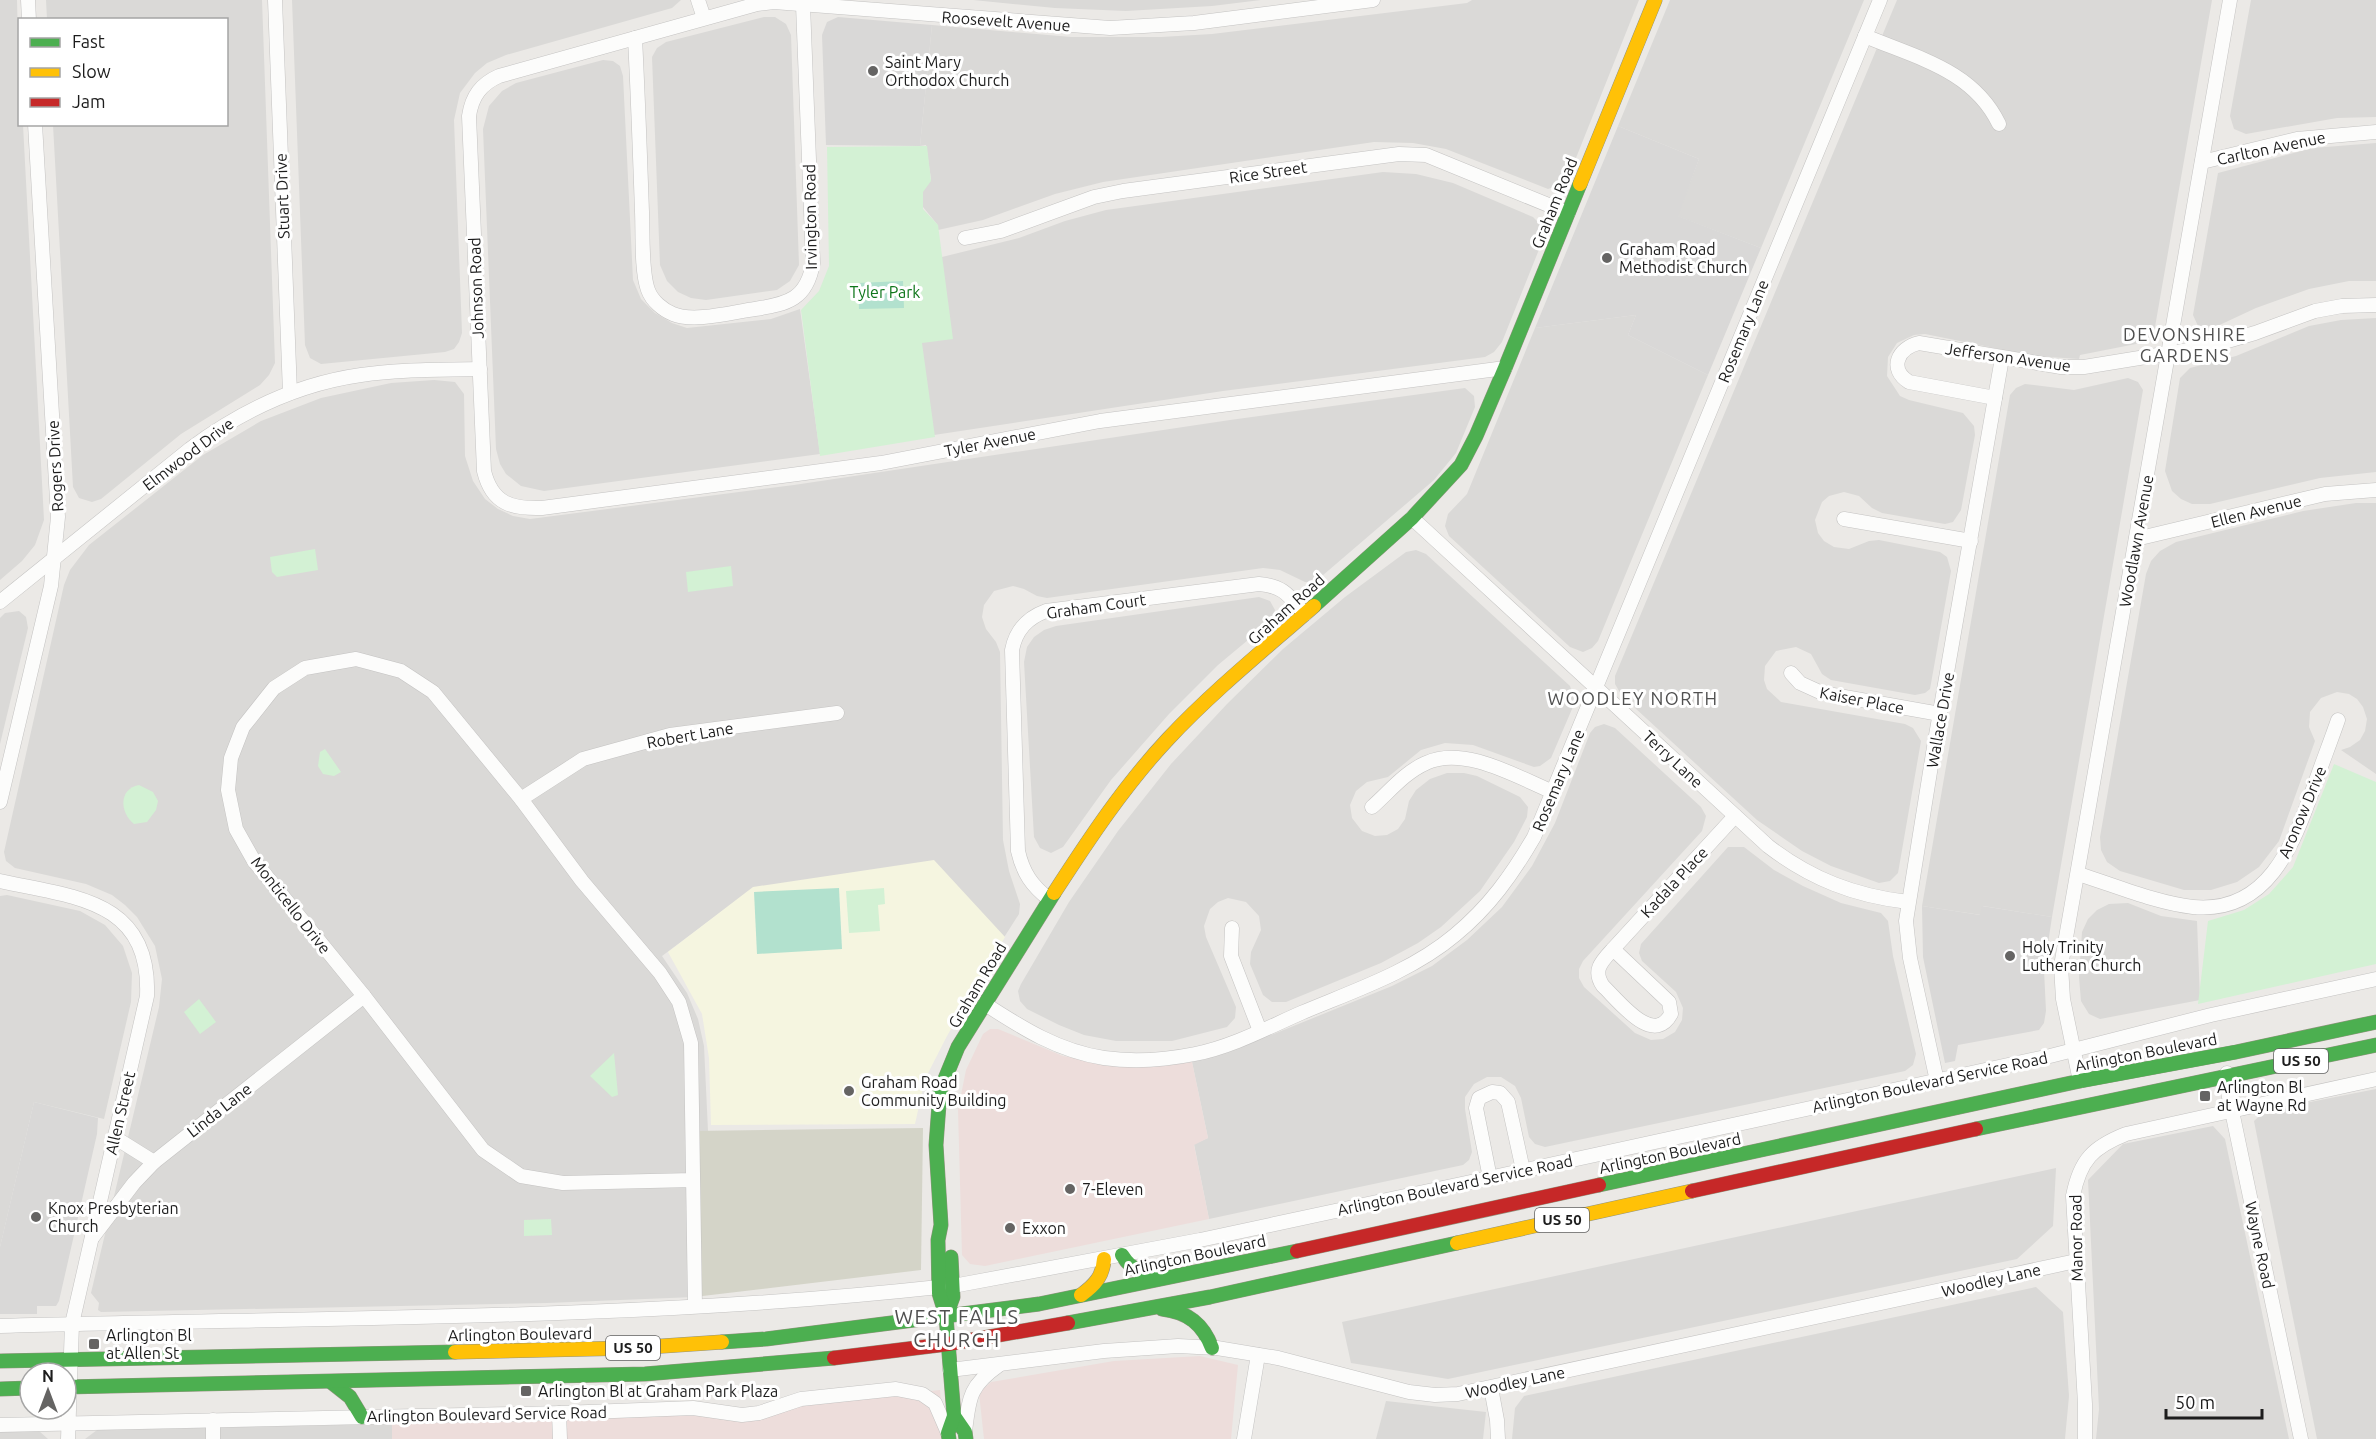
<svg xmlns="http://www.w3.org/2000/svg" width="2376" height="1439" font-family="Ubuntu,sans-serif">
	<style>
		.residential { fill: #dad9d7 }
		.commercial { fill: #eddddb }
		.education { fill: #f5f5e0 }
		.religious { fill: #d9d8d7 }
		.construction { fill: #d4d4c8 }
		.park { fill: #d3f1d4 }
		.pitch { fill: #b2e1ce }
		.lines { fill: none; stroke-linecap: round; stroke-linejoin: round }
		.street-casing { stroke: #c4c3c2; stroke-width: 15 }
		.fast-casing { stroke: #92947f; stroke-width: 15 }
		.slow-casing { stroke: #92947f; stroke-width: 15 }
		.jam-casing { stroke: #92947f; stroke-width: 15 }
		.street { stroke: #fcfcfb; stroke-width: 14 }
		.fast { stroke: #4caf50; stroke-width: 14 }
		.slow { stroke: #ffc107; stroke-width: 14 }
		.jam { stroke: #c62828; stroke-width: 14 }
		.poi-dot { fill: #656463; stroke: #fff; stroke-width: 2 }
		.labels { text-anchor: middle; stroke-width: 6; stroke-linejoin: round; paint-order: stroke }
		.shield { fill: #fff; stroke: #616161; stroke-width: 1.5 }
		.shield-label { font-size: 15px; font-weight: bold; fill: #1d1d1d }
		.street-label { font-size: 16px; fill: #1d1d1d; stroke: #fff }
		.poi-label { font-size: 16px; fill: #1d1d1d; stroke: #fff; text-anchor: start }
		.park-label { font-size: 16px; fill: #0f761b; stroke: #fff }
		.neighbourhood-label { font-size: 18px; letter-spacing: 1.5px; fill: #505050; stroke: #fff }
		.quarter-label { font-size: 20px; letter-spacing: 1.5px; fill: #505050; stroke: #fff }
	</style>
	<rect width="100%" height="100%" fill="#ebe9e6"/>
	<g class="residential">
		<polygon points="0,0 17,0 20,124 23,125 44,520 35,545 22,561 0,580"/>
		<polygon points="46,0 262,0 275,363 269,375 260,385 181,434 101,499 92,502 79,498 73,487 53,125 226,124 226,20 47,19"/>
		<polygon points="292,0 681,0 672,8 506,55 487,63 475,73 460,93 454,120 462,333 459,342 454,349 445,352 321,364 310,358 305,345"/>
		<polygon points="973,0 1261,0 1212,6 1126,11 1055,8"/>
		<polygon points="1472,0 1639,0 1568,178 1563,184 1548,189 1446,149 1413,143 1374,142 1103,182 1055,194 983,220 938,230 937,224 923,207 922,190 931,179 926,145 920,146 932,25 1071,37 1161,37 1212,34 1467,3"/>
		<polygon points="1670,0 1864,0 1761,248 1677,216 1699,159 1618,126"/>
		<polygon points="1897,0 2212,0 2155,327 2152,336 2141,343 2080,355 2079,359 2034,356 1925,334 1914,335 1897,343 1888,357 1887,376 1900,396 1909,400 1963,413 1974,426 1975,435 1961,510 1953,522 1945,524 1882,513 1872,508 1859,496 1844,492 1829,496 1822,502 1815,520 1818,533 1824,541 1834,547 1849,549 1869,541 1879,540 1940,552 1947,557 1951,571 1930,689 1925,693 1915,695 1831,680 1822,674 1811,654 1796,647 1776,651 1765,666 1764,680 1767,689 1781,702 1905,724 1913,728 1921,741 1898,873 1890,881 1879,883 1831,866 1802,851 1757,820 1622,696 1615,684 1615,676"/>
		<polygon points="2251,0 2376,0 2376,117 2337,118 2246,134 2234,129 2230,116"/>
		<polygon points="764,17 775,17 786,24 791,35 799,265 790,281 777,290 706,300 691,298 678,292 667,281 660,265 652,57 657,48 666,42"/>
		<polygon points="603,60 613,61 620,66 623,76 633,280 641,299 655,313 672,323 687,328 771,319 800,309 820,454 544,491 521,486 506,474 500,464 496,449 483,129 489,106 502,91 516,83"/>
		<polygon points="2376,143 2376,281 2349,281 2309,289 2256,308 2211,329 2198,326 2193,315 2218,173 2313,148"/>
		<polygon points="1383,172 1416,174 1453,183 1533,217 1540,224 1544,234 1542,242 1502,342 1494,352 1485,357 1223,391 934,435 921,341 942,257 1019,238 1065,221 1106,210"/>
		<polygon points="1636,315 1628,335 1708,375 1598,641 1592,648 1583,652 1570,647 1449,536 1445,526 1448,514 1467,494 1535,328"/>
		<polygon points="2376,318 2376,472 2320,478 2210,504 2192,504 2181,499 2172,491 2165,471 2180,378 2190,368 2236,356 2309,326 2341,320"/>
		<polygon points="2128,378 2138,382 2143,390 2052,917 1983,906 1981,915 1922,906 2010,395 2016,388 2025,384 2074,390"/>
		<polygon points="434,380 455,382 464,394 465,456 473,481 485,499 498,509 513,516 530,519 794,485 1230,420 1465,388 1474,396 1475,407 1456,453 1434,480 1315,582 1305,582 1280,570 1263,568 1047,598 1037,596 1024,589 1013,586 994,591 984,605 982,617 986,629 996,642 1000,652 1003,840 1009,871 1020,904 1019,914 1003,939 753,888 662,956 687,993 698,1019 704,1046 708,1131 694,1297 547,1303 101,1312 98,1310 99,1303 91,1293 159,1007 162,979 155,946 137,917 125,905 112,895 86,884 15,868 6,861 4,852 64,585 70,570 89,545 203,455 261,421 321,398 391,383"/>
		<polygon points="2356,503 2376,503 2376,774 2341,750 2350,747 2360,740 2365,731 2367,719 2363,707 2357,699 2349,694 2337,692 2321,698 2310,712 2309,727 2315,741 2279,841 2259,867 2237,882 2211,890 2184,890 2120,871 2107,862 2101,850 2100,837 2146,574 2151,561 2160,551 2176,542 2303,511"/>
		<polygon points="1416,550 1426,554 1570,686 1575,702 1551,758 1540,766 1534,767 1473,745 1445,743 1421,750 1388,777 1367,782 1356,791 1350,805 1352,818 1362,831 1375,836 1387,835 1398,829 1405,819 1409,801 1416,790 1430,779 1447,773 1464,773 1477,776 1520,797 1528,807 1527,817 1514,842 1480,891 1441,927 1418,943 1381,963 1286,1002 1272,1002 1263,995 1250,964 1251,952 1261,930 1259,916 1246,902 1228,898 1218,902 1210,909 1204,926 1206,937 1236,1007 1235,1018 1227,1027 1172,1041 1116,1041 1084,1035 1059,1025 1027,1009 1020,1001 1018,991 1021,984 1069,902 1118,831 1171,764 1227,704 1283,649 1345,597 1406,552"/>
		<polygon points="1259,597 1270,601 1275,610 1272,620 1218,665 1169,714 1111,780 1063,847 1051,853 1040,848 1034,837 1024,662 1027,647 1034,637 1044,630 1056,626"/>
		<polygon points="19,611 26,617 28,628 0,744 0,618 5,613"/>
		<polygon points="1604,724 1615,728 1701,807 1706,816 1702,831 1583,961 1579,969 1579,978 1584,987 1635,1033 1651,1040 1663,1039 1675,1032 1682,1020 1683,1008 1676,992 1642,961 1639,953 1641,944 1728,847 1744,847 1774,870 1803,886 1841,903 1881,913 1888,921 1893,956 1916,1054 1913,1065 1905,1071 1545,1147 1535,1144 1529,1137 1521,1098 1515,1086 1501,1077 1487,1077 1474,1084 1465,1097 1465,1109 1472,1152 1469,1160 1463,1165 1209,1219 1194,1144 1208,1138 1192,1062 1232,1051 1392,986 1432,966 1467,940 1502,907 1532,866 1555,823 1590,733 1595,727"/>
		<polygon points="7,895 80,911 105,925 123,946 132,973 131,1002 104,1119 34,1102 0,1247 0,896"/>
		<polygon points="2128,903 2161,916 2197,921 2200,1000 2100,1019 2089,1014 2081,1001 2079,977 2082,932 2088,919 2097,910 2109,904"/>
		<polygon points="2376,1089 2376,1439 2317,1439 2254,1121 2265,1111"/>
		<polygon points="2213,1126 2225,1139 2289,1439 2096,1439 2099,1409 2088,1180 2123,1144"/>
		<polygon points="2056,1168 2053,1226 2017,1259 1448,1379 1351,1363 1342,1322"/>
		<polygon points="2036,1287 2063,1312 2069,1396 2065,1439 1512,1439 1515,1408 1524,1396"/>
		<polygon points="1386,1401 1486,1412 1483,1439 1376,1439"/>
		<polygon points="392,1424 392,1439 85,1439 97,1430"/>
		<polygon points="0,1431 39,1431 48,1439 0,1439"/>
	</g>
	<g class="commercial">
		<polygon points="990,1029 998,1029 1063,1056 1130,1067 1192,1062 1208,1138 1194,1145 1209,1219 985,1266 970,1264 962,1255 958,1110 966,1070 983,1034"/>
		<polygon points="1200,1356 1238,1365 1231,1439 984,1439 979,1393 991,1382 1114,1361"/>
		<polygon points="940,1390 944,1439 392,1439 392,1424 685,1412 797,1405"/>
	</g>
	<polygon class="education" points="934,860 1005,937 947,1036 925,1079 915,1124 711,1125 709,1058 702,1014 668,952 753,887"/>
	<g class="religious">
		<polygon points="838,17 932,25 920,146 826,145 822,35 827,22"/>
		<polygon points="1618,126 1699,159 1678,216 1761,248 1708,375 1628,335 1636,315 1535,328"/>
		<polygon points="1922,906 1980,915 1982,906 2052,917 2044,970 2046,1011 2044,1023 2039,1030 1958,1045 1955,1061 1945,1063 1923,957"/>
		<polygon points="34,1102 98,1118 97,1134 59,1301 56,1306 37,1306 37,1314 0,1314 0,1247"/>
	</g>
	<polygon class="construction" points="923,1128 921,1270 694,1297 692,1131"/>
	<g class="park">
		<polygon points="927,146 931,181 923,192 923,209 938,225 953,339 922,343 935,437 820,456 801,310 819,291 829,266 827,147"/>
		<polygon points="315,549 318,570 277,577 272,572 270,557"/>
		<polygon points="731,566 733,586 688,592 686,572"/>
		<polygon points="325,749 341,772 334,776 323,774 318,766 320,752"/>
		<polygon points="2334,764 2376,782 2376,964 2198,1004 2208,921 2244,910 2269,894 2293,867"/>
		<path d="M139 785 153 792 158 801 156 810 147 822 134 824C120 813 118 789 139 785Z"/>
		<polygon points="884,888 885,904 878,905 880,931 849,933 846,891"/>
		<polygon points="199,999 216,1022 200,1034 184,1012"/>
		<polygon points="614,1053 618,1095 612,1097 590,1076"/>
		<polygon points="551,1219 552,1235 524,1236 524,1220"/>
	</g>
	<g class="pitch">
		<polygon points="903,281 904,308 859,309 858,283"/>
		<polygon points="839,888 842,949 757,954 754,892"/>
	</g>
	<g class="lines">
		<defs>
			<g id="street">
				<polyline points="28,0 29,20"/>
				<polyline points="275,0 290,393"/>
				<polyline points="698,0 704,18"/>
				<path d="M1373 0 1194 23 1110 28 774 2 757 4 499 76C481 84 472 96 469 116L484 471C492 504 512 509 542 508L881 463 1100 421 1505 368"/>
				<path d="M1865 36C1917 58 1973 70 1999 124"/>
				<path d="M635 38C638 96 640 154 642 212 643 233 641 271 648 290 652 301 663 310 673 314 694 323 733 312 755 309 788 304 807 299 813 263L803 5"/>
				<polyline points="2202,162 2297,139 2376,132"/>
				<polyline points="965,238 1001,231 1094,197 1123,191 1399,154 1426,155 1568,213"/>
				<path d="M1995 398 1909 382C1888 369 1898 348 1919 343L2061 367H2084L2207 347 2255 333 2315 311 2342 306 2376 305"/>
				<path d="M1412 518 1768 846C1811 879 1855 896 1908 902"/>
				<polyline points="1844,519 1971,541"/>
				<polyline points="2136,539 2325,494 2376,490"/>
				<path d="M0 602 190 449C241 411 297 384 361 375 400 369 440 370 480 369"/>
				<polyline points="1791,673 1800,683 1822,693 1940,714"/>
				<polyline points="521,799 583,759 670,735 837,713"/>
				<polyline points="0,802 51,586 58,517 35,124"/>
				<path d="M1372 807C1389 792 1405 772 1426 763 1464 745 1517 777 1553 792"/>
				<path d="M2078 874C2114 885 2156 903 2193 907 2267 914 2293 846 2313 789 2321 766 2330 743 2338 720"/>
				<path d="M0 881C73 897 151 899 147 996L72 1324 68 1439"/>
				<path d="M1049 899C1032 886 1023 873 1018 851L1012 650C1016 630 1027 618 1046 611L1259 584C1284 586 1289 596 1305 614"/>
				<polyline points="1232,928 1231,956 1260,1031"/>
				<path d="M1613 949 1669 1002 1671 1014C1653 1047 1619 1001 1603 986 1592 970 1602 961 1613 949Z"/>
				<polyline points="1613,949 1735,816"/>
				<path d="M985 1004C1022 1028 1058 1051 1104 1058 1133 1062 1165 1060 1195 1054 1231 1047 1267 1028 1301 1013 1353 991 1411 972 1455 935 1489 907 1512 875 1534 837L1880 0"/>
				<polyline points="2227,1073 2225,1078 2301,1439"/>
				<polyline points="1937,1081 1910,958 1906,921 1935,741 2002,358"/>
				<polyline points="2080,1081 2063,999 2061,966 2230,0"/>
				<polyline points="114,1137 154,1162"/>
				<polyline points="1490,1178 1476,1108 1479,1098 1492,1092 1500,1093 1508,1102 1523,1170"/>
				<polyline points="693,1180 563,1183 521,1176 483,1150 364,996 254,861 236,829 228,790 231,758 243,727 274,688 305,668 356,659 401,671 433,692 521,799 582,881 660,973 679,1002 691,1043 695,1306"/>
				<polyline points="92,1238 134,1183 154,1162 364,996"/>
				<polyline points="953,1286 1200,1240 1466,1183 2050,1056 2211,1015 2376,979"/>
				<path d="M0 1326C313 1317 627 1321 939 1287"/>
				<polyline points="950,1370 1104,1351 1178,1346 1217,1348 1278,1358 1409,1392 1435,1395 1458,1394 2076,1261"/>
				<polyline points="1491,1388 1497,1420 1498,1439"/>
				<polyline points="559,1413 560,1439"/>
				<polyline points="213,1420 213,1439"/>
				<polyline points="0,1425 562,1413 693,1408 742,1415 759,1413 801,1399 896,1389 922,1394 935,1403 948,1433"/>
				<path d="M965 1432C969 1398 969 1386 999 1365"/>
				<polyline points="1244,1439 1258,1355"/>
				<path d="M2085 1439V1404L2073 1196C2080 1160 2093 1147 2126 1134L2376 1079"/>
			</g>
			<g id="fast">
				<polyline points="1314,606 1412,518 1461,465 1476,436 1505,368 1580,184"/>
				<polyline points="1976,1129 2376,1045"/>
				<polyline points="1599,1185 2080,1081 2236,1052 2376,1022"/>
				<path d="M1122 1255C1132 1271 1145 1276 1163 1277"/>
				<path d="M1162 1309C1188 1312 1203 1324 1212 1348"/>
				<polyline points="946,1316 953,1297 951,1257"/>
				<polyline points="1068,1323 1210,1297 1457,1243"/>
				<polyline points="722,1342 766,1339 1039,1304 1297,1251"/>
				<polyline points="0,1361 455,1352"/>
				<polyline points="331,1382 350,1397 362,1417"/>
				<polyline points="66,1387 645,1374 834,1358"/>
				<polyline points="0,1389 30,1388"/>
				<polyline points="954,1416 965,1432 966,1439"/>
				<polyline points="949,1439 948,1433 954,1416 946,1316 939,1293 938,1240 941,1225 936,1145 940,1091 958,1047 1054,893"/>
			</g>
			<g id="slow">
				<polyline points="1580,184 1655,0"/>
				<path d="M1054 893C1089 839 1124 786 1168 739 1213 691 1265 649 1314 606"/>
				<polyline points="1457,1243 1692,1191"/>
				<path d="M1081 1295C1095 1285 1103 1276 1104 1259"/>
				<polyline points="455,1352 633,1348 722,1342"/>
			</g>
			<g id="jam">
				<polyline points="1692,1191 1976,1129"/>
				<polyline points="1297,1251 1599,1185"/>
				<polyline points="834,1358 948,1344 1068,1323"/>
			</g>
		</defs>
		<use href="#street" class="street-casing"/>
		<use href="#fast" class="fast-casing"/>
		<use href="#slow" class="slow-casing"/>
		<use href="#jam" class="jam-casing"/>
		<use href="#street" class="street"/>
		<use href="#fast" class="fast"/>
		<use href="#slow" class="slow"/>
		<use href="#jam" class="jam"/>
	</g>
	<g class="poi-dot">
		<circle cx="873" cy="71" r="6"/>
		<circle cx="1607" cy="258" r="6"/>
		<circle cx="2010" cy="956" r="6"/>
		<circle cx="849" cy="1091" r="6"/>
		<rect x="2199" y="1090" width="12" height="12" rx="3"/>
		<circle cx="1070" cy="1189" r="6"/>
		<circle cx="36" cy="1217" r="6"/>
		<circle cx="1010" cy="1228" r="6"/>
		<rect x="88" y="1338" width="12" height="12" rx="3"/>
		<rect x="520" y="1385" width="12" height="12" rx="3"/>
	</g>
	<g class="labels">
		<g class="shield">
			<rect x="2274" y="1049" width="54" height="24" rx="4.5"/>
			<rect x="1535" y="1208" width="54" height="24" rx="4.5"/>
			<rect x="606" y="1336" width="54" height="24" rx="4.5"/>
		</g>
		<g class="shield-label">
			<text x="2301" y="1066">US 50</text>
			<text x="1562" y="1225">US 50</text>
			<text x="633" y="1353">US 50</text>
		</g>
		<g class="street-label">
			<text transform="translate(1006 21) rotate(4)" y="6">Roosevelt Avenue</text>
			<text transform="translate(2271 148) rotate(-12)" y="6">Carlton Avenue</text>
			<text transform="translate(1268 172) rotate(-8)" y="6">Rice Street</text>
			<text transform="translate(282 196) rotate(-92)" y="6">Stuart Drive</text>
			<text transform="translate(1554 203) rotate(-68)" y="6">Graham Road</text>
			<text transform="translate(810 217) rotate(-91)" y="6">Irvington Road</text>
			<text transform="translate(476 288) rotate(-92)" y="6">Johnson Road</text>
			<text transform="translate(1743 331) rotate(-68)" y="6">Rosemary Lane</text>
			<text transform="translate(2008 357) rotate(8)" y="6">Jefferson Avenue</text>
			<text transform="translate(990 442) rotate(-11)" y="6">Tyler Avenue</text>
			<text transform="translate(188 454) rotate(-37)" y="6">Elmwood Drive</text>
			<text transform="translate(55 466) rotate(-93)" y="6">Rogers Drive</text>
			<text transform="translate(2256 511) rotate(-14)" y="6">Ellen Avenue</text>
			<text transform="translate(2136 541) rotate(-80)" y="6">Woodlawn Avenue</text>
			<text transform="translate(1096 606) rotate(-8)" y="6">Graham Court</text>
			<text transform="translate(1286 609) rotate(-42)" y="6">Graham Road</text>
			<text transform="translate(1862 700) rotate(11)" y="6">Kaiser Place</text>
			<text transform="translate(1940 720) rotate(-80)" y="6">Wallace Drive</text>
			<text transform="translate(690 735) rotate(-10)" y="6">Robert Lane</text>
			<text transform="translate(1673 759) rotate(43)" y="6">Terry Lane</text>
			<text transform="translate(1558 780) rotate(-67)" y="6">Rosemary Lane</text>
			<text transform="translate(2302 812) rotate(-67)" y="6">Aronow Drive</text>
			<text transform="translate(1674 882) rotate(-47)" y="6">Kadala Place</text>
			<text transform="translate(291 905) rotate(52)" y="6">Monticello Drive</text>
			<text transform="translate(977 985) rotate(-59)" y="6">Graham Road</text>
			<text transform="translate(2146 1052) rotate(-11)" y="6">Arlington Boulevard</text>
			<text transform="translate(1930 1082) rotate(-12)" y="6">Arlington Boulevard Service Road</text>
			<text transform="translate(219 1110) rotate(-38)" y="6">Linda Lane</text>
			<text transform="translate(120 1113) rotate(-77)" y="6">Allen Street</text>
			<text transform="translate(1670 1153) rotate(-12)" y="6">Arlington Boulevard</text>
			<text transform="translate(1455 1185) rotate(-12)" y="6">Arlington Boulevard Service Road</text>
			<text transform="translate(2076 1238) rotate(-91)" y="6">Manor Road</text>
			<text transform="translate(2260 1245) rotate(78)" y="6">Wayne Road</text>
			<text transform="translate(1195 1255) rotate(-12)" y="6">Arlington Boulevard</text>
			<text transform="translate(1991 1280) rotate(-13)" y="6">Woodley Lane</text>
			<text transform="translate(520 1334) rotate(-1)" y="6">Arlington Boulevard</text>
			<text transform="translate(1515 1382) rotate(-12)" y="6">Woodley Lane</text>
			<text transform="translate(487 1414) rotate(-1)" y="6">Arlington Boulevard Service Road</text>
		</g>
		<g class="poi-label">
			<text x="885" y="68">Saint Mary<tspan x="885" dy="18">Orthodox Church</tspan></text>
			<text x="1619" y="255">Graham Road<tspan x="1619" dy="18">Methodist Church</tspan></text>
			<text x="2022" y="953">Holy Trinity<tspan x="2022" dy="18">Lutheran Church</tspan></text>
			<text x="861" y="1088">Graham Road<tspan x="861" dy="18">Community Building</tspan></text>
			<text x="2217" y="1093">Arlington Bl<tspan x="2217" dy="18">at Wayne Rd</tspan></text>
			<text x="1082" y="1195">7-Eleven</text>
			<text x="48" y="1214">Knox Presbyterian<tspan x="48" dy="18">Church</tspan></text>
			<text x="1022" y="1234">Exxon</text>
			<text x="106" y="1341">Arlington Bl<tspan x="106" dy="18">at Allen St</tspan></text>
			<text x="538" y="1397">Arlington Bl at Graham Park Plaza</text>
		</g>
		<g class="park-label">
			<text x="885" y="298">Tyler Park</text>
		</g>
		<g class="neighbourhood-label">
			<text x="2185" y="341">DEVONSHIRE<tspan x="2185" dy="21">GARDENS</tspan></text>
			<text x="1633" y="705">WOODLEY NORTH</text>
		</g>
		<g class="quarter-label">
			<text x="957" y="1324">WEST FALLS<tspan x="957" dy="23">CHURCH</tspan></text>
		</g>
	</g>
	<rect x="18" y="18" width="210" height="108" fill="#ffffff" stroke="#a5a5a5" stroke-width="1.5"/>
	<rect x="30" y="38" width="30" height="9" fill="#4caf50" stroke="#a5a5a5" stroke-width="1.5"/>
	<text x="72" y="48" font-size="18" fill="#1d1d1d">Fast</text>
	<rect x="30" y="68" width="30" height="9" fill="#ffc107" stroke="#a5a5a5" stroke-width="1.5"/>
	<text x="72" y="78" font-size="18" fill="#1d1d1d">Slow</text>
	<rect x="30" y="98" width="30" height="9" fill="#c62828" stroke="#a5a5a5" stroke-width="1.5"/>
	<text x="72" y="108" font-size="18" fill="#1d1d1d">Jam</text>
	<g transform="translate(48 1391)"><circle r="28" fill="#ffffff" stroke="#a5a5a5" stroke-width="1.5"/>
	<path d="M0-4.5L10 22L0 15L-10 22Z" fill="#656463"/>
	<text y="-9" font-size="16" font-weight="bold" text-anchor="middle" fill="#1d1d1d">N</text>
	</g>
	<path d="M2166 1409v9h96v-9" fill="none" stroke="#1d1d1d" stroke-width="3"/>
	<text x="2175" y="1409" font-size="18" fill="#1d1d1d" stroke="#ffffff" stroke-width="4.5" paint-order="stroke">50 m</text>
</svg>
